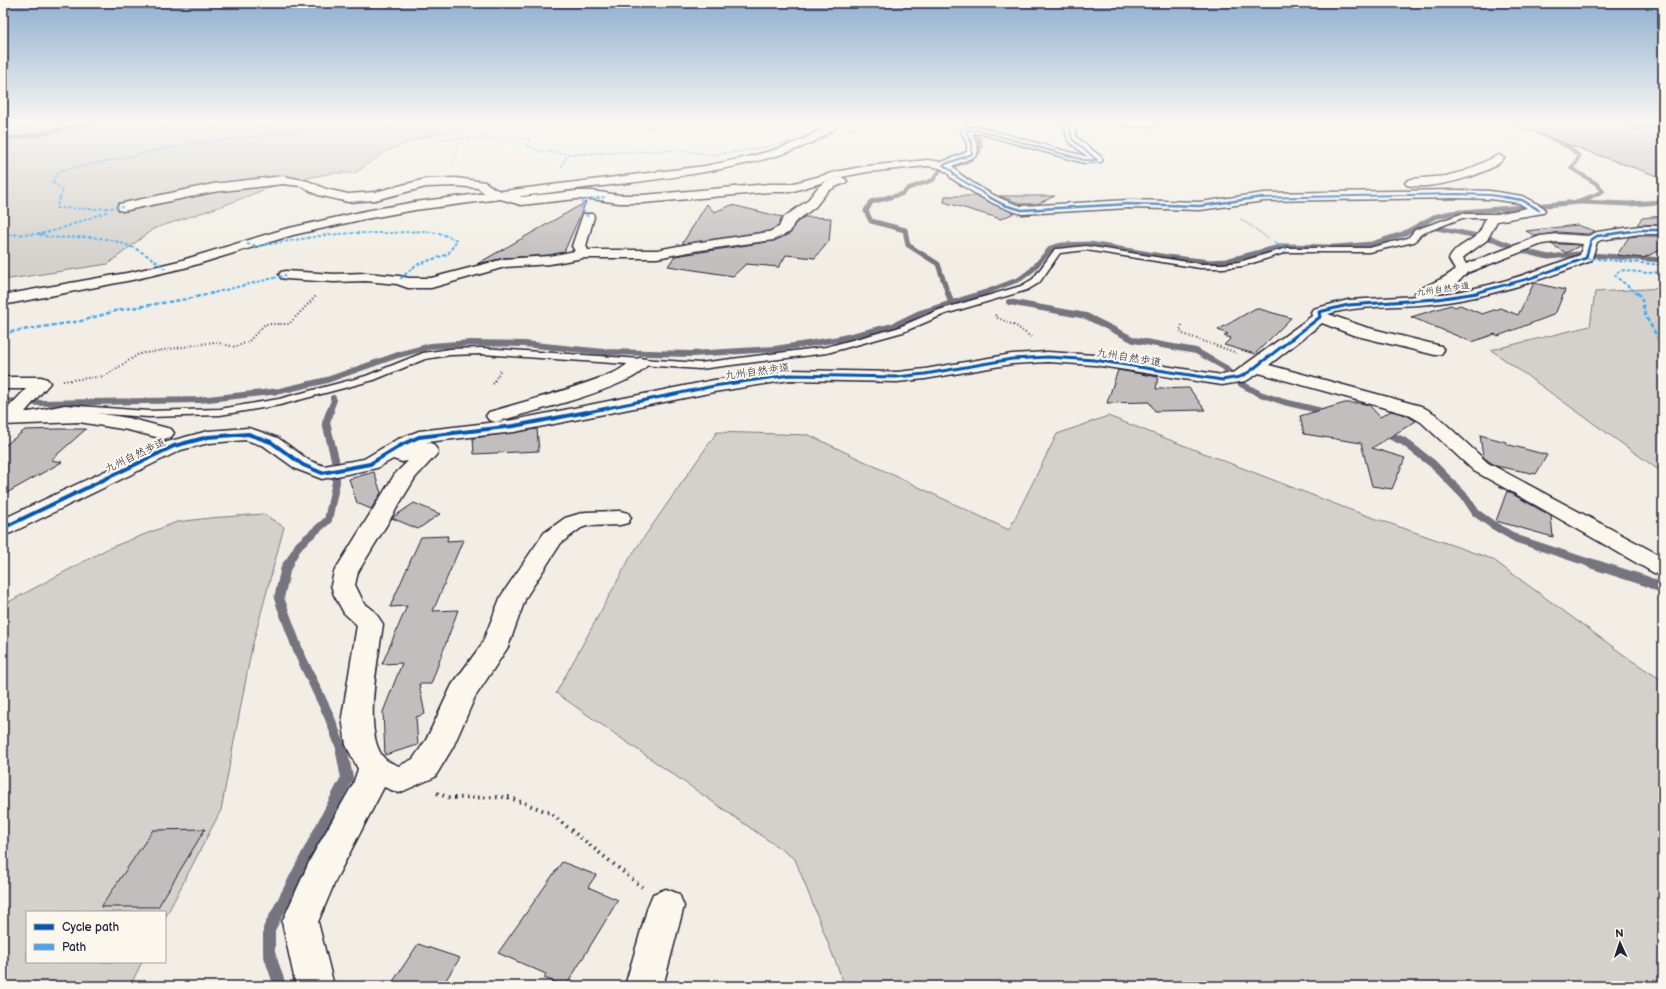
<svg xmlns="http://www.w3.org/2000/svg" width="1666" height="989" font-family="'Balsamiq Sans','Klee One',sans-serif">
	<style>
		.green { fill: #d4d1cc; stroke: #7b7a84 }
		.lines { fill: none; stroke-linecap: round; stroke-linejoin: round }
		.stream-far5 { stroke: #76747f; stroke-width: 4 }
		.stream-far4 { stroke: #76747f; stroke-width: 5 }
		.stream-far3 { stroke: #76747f; stroke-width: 6 }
		.stream-far2 { stroke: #76747f; stroke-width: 8 }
		.stream-far1 { stroke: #76747f; stroke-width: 10 }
		.stream { stroke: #76747f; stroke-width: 12 }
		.building { fill: #c2bebe; stroke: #22223b }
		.service-casing { stroke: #22223b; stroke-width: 3 }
		.minor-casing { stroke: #22223b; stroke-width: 3 }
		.tertiary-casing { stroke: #22223b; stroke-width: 3 }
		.path-far3 { stroke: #22223b; stroke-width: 1; stroke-dasharray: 0.5 1.5; stroke-linecap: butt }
		.path-far2 { stroke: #22223b; stroke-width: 1.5; stroke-dasharray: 0.5 2; stroke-linecap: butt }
		.path-far1 { stroke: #22223b; stroke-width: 2; stroke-dasharray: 1 2.5; stroke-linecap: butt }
		.path { stroke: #22223b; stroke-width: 4; stroke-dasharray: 1.5 4.5; stroke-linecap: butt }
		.service { fill: #fbf7ec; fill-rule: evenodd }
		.minor { fill: #fbf7ec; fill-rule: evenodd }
		.tertiary { fill: #fbf7ec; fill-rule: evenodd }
		.quiet-far2 { stroke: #3fa9f5; stroke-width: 1.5; stroke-dasharray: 3 1.5; stroke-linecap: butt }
		.quiet-far1 { stroke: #3fa9f5; stroke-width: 2; stroke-dasharray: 3.5 2; stroke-linecap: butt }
		.quiet { stroke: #3fa9f5; stroke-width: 2.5; stroke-dasharray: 4.5 2.5; stroke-linecap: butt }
		.cycleway-far3-casing { stroke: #fbf7ec; stroke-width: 3 }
		.cycleway-far2-casing { stroke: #fbf7ec; stroke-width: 4 }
		.cycleway-far1-casing { stroke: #fbf7ec; stroke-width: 5 }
		.cycleway-casing { stroke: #fbf7ec; stroke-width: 6 }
		.cycleway-far3 { stroke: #0057b8; stroke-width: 2 }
		.cycleway-far2 { stroke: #0057b8; stroke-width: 2.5 }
		.cycleway-far1 { stroke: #0057b8; stroke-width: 3 }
		.cycleway { stroke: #0057b8; stroke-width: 4 }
		.labels { text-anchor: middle; stroke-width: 4; stroke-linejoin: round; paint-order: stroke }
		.far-street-label { font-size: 9px; fill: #22223b; stroke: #fbf7ec }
		.street-label { font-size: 11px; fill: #22223b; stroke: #fbf7ec }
	</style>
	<rect width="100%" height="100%" fill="#f2eee5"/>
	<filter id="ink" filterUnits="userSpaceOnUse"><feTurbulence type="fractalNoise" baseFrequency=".025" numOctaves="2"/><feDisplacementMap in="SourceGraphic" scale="8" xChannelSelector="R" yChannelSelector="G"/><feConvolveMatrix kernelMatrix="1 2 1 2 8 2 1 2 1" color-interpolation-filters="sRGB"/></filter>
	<g filter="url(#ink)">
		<g class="green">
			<polygon points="3,122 504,122 468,126 414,140 386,151 355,173 332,173 281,183 225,205 153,229 108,264 3,280"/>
			<path d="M618 122H689C664 126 642 129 618 122Z"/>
			<polygon points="1663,288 1663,473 1491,350 1590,326 1595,292"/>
			<polygon points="1108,416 1348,509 1492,559 1631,660 1663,681 1663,986 845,986 795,859 556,693 631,556 717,432 809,435 1009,530 1057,434"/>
			<polygon points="263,514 284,527 252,647 221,810 165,918 165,912 27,912 27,962 142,962 130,986 3,986 3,605 109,548 177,522 210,518"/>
		</g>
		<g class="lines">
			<g class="stream-far5">
				<polyline points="1622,126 1663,126"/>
				<polyline points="1539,133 1570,148 1579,156 1576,163 1571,168 1597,184 1603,191 1588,198"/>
				<polyline points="3,139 30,136 98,122"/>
				<path d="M956 165C972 161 990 151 975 133 971 129 967 126 963 122"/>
				<polyline points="886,198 902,194 909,188 933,180 941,169"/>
			</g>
			<g class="stream-far4">
				<polyline points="890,197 871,202 866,211 871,221 905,230 908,245 938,264 948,294"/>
				<polyline points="1582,202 1628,204 1663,202"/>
				<polyline points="1427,226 1493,239 1531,253 1549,257 1577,254 1663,260"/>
				<polyline points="981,294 1020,279 1032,270 1051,248 1062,245 1090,244 1167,257 1210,262 1226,261 1283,246 1336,247 1372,244 1403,234 1434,217 1451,213 1580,202 1590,197"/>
			</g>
			<g class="stream-far3">
				<polyline points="948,293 951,302"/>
				<polyline points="1009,302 1086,316 1134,340 1196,351 1224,367 1241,384 1260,394 1284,402 1330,413"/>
				<polyline points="3,401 41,403 199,400 280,391 327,380 398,355 431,346 471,343 524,344 604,352 692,354 775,349 839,339 893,326 920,313 984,293"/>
				<polyline points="329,413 334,400 333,398"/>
			</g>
			<g class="stream-far2">
				<polyline points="1327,412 1330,413"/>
				<polyline points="1382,432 1403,441 1433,464 1466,498 1476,513 1493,525 1517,539 1593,564"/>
				<polyline points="288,564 299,545 328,520 336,482 335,459 326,423 330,412"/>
			</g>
			<g class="stream-far1">
				<polyline points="289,563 286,567 279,598 299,653 329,716 343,753"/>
				<polyline points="1590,563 1646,581 1663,589"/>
			</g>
			<polyline class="stream" points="280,986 269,953 269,929 347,778 342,752"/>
		</g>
		<g class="building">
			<polygon points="1514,122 1631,122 1632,129 1663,129 1663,178 1513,125"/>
			<polygon points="945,196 977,196 1014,213 1001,219 944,202"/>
			<polygon points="999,196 1055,196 1037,204 1022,204"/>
			<polygon points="586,202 564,252 550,255 504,258 477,264"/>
			<polygon points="707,204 714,212 732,205 782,217 778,226 769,231 682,244"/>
			<polygon points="1663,216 1663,224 1637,225 1642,218"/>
			<polygon points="804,217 831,218 829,241 815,258 786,255 779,267 746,264 733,276 668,266 675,256 774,241 791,233 795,224"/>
			<polygon points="1577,225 1595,231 1588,234 1558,232 1536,236 1526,231"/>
			<polygon points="1640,236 1663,236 1663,249 1643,258 1617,255 1629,237"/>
			<polygon points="1551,244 1558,244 1581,245 1566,253"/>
			<polygon points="1534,283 1565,290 1556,312 1553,315 1498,336 1495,334 1472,342 1411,317 1451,305 1455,307 1460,305 1482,314 1500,308 1518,315"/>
			<polygon points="1256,308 1291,318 1255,354 1224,345 1231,338 1224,336 1228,334 1218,330"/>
			<polygon points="1118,370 1158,377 1156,389 1189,388 1205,410 1155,411 1149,402 1107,403"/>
			<polygon points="1345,403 1360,403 1369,405 1380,417 1391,411 1406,415 1416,421 1372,448 1405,458 1392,489 1372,486 1361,443 1304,434 1300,416"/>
			<polygon points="58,429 86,429 51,460 62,462 3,495 3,447 25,430"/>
			<polygon points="537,429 539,451 474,454 473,438"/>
			<polygon points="1480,435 1506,442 1506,444 1547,455 1536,474 1496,466 1483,457"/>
			<polygon points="374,472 381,493 371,509 357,503 349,479"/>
			<polygon points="1507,491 1551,516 1553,537 1496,521"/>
			<polygon points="414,503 440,514 418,529 392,518"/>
			<polygon points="448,536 447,541 463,540 433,611 458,610 431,684 419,684 425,714 416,717 418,745 385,755 383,712 402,663 382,664 407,606 390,607 421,537"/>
			<polygon points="205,829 158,907 101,907 153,830"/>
			<polygon points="562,862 596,875 588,887 618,900 566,986 544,978 546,974 498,953"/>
			<polygon points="418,944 460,958 442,986 390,986"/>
		</g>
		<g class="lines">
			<defs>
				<polygon id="service" points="1461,214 1502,214 1506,216 1502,218 1462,218 1421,234 1414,242 1369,252 1287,252 1243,266 1223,268 1200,268 1086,250 1060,253 1039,283 1027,290 945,314 903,332 827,353 700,369 482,354 450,355 425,359 374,380 280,405 220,415 148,417 65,411 34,417 29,414 30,412 65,405 148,411 220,409 279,399 366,376 423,353 450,349 482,348 700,363 826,347 897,328 939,310 1021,286 1033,279 1055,249 1058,249 1086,246 1200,264 1223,264 1239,262 1287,248 1369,248 1408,238 1415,230"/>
				<g id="minor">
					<path d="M1056 122H1067L1074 126 1077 138 1100 156 1103 160 1101 162 1084 163 978 133H972C976 141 980 148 976 156L952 166C955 168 957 172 960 174 975 186 1004 202 1022 206L1129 200 1200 202 1264 193 1457 190 1490 191 1522 196 1543 207 1545 210 1543 213 1497 221 1487 240 1465 256 1463 259 1466 264 1540 236 1558 234 1588 236 1597 232 1640 226H1663V234H1640L1601 240 1597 242 1591 261C1540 280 1494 296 1440 303 1403 308 1364 304 1328 314L1365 327 1441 346 1444 350 1441 354 1435 355 1353 335 1322 323 1269 365 1421 406 1435 414 1488 463 1663 557V575L1654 573 1539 507 1474 471 1421 422 1407 414 1259 373 1246 381 1222 385 1094 365 1048 362 1012 364 925 379 897 382 790 380 714 392 514 432 427 442 433 444 438 451 437 454 415 478 358 572 355 585 360 595 363 602 374 611 383 624C379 656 361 735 385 759 388 762 395 764 399 766L413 759 426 740 452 685 482 644 501 596 544 533 565 518 585 512 620 511 628 513 631 518 628 523 620 525 587 526 581 528 561 543 526 597 508 647 475 697 453 747 435 777 399 793 384 787 337 877 318 922 334 986H296L282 922 311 858 353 784 358 769 346 745 342 717 357 625 344 613 334 595 331 585 334 572 395 474 408 461 402 462 393 459 377 468 322 479 296 469 264 446 246 440 209 443 181 450 11 533 3 535V519L167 442 208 431 248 428 255 430 278 438 310 461 324 466 364 459 396 440 419 431 514 420 714 380 790 370 897 372 925 369 1012 354 1048 352 1094 355 1222 375 1235 372 1312 316 1311 312 1313 309 1348 300 1417 296 1415 293C1419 287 1444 280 1453 271L1455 270 1449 259C1455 247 1466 244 1476 236 1482 231 1483 223 1487 216L1527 208 1519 203 1490 199 1457 198 1264 201 1200 210 1129 208 1022 214C995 207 974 193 951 178L948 173 940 168 927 166 867 172 841 177 790 192H769L643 203H619L592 199H576L521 205 487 195 478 188 456 186 426 187 375 200 348 202 318 195 301 186 283 184 213 192 123 211 119 210 117 207 119 204 213 184 283 176 308 181 326 189 348 194 375 192 426 179 456 178 485 182 495 189 522 197 576 191H592L619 195H643L769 184H790L840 171 867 166 927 160 942 162 967 152V143L961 131 966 128 978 127 1088 157 1068 141 1065 129ZM1558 242 1583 244 1580 255C1531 273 1484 290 1432 295L1455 285 1467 273 1542 244Z"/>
					<path d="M1116 122H1163C1157 128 1122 128 1116 122Z"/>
					<polygon points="1650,122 1663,122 1663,127 1652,124"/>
					<path d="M1499 155 1504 158C1492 175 1427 191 1407 185L1405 183 1407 181 1411 179 1446 176 1465 171Z"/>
					<polygon points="841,177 845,179 847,181 845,183 835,187 827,192 815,207 794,223 790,232 773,240 694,251 657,258 583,258 550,264 505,267 431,288 408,288 397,284 366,281 334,282 286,279 281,278 279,275 281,272 286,271 334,274 366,273 399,276 409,278 431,278 504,259 550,256 575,251 572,246 582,217 583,214 593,214 594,217 586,246 588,250 657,250 694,243 769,232 779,227 783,218 807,201 819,186 827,181"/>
					<path d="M640 358 646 359 649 363C644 370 635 377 627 380 588 398 544 408 503 420L496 422 489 420 486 416 489 412C531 400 573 389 613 373 623 369 630 360 640 358Z"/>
					<polygon points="3,377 41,377 47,379 50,383 25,412 79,410 128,418 171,429 174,433 171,437 164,439 128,430 79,422 3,425 3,413 26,389 3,389"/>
					<polygon points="666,889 679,894 684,906 663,986 625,986 648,906 653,894"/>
				</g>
				<path id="tertiary" d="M830 122H840C807 167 633 182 577 189 523 196 469 203 415 210L365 219 293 235 188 267 132 280 3 305V295L132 272 179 261 285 229 365 211 415 202 705 166C740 159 804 147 830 122Z"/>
			</defs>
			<use href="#service" class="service-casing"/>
			<use href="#minor" class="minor-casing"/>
			<use href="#tertiary" class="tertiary-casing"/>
			<g class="path-far3">
				<polyline points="1477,122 1516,144 1514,149"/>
				<polyline points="851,129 864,126 911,129 947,129"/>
				<polyline points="452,164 455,160 459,140"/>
			</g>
			<polyline class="path-far2" points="1241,219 1268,238"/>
			<g class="path-far1">
				<polyline points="995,315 998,318 1016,326 1031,337"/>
				<polyline points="1182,325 1180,330 1183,334 1237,353"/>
				<polyline points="63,381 105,376 139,354 214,342 235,347 248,342 265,324 289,324 316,296"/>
				<polyline points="493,384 501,369"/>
			</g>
			<polyline class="path" points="437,793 449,798 508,797 550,813 642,887"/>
			<use href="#service" class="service"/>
			<use href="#minor" class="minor"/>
			<use href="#tertiary" class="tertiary"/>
			<g class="quiet-far2">
				<polyline points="445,122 432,129 425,136 444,139 490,138 530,139 526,146 541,151 575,154 683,150 709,155 737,152 809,139"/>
				<polyline points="561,167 568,154"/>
				<polyline points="60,198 63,190 52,182 59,171 184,145 312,130 341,122"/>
				<polyline points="597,198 606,197"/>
			</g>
			<g class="quiet-far1">
				<polyline points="60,197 56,208 93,209 123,207"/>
				<polyline points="588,217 581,208 583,200 605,197"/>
				<path d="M39 234C55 240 69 237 85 237 115 237 143 249 165 269"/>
				<polyline points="3,235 39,234 57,230 109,211"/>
				<polyline points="1274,242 1287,250"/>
				<polyline points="247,244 258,246 326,235 354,233 389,233 423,231 439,233 457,240 448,254 416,265 399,280"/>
				<polyline points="1586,258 1663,265"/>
				<polyline points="209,294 286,275"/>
				<polyline points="1638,294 1615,276 1620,270 1647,273 1663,272"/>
			</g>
			<g class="quiet">
				<polyline points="1637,293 1641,296 1645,315 1663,347"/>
				<polyline points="3,333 81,321 119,310 187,299 213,293"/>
			</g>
			<defs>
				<g id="cycleway-far3">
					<polyline points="991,198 955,176 952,171 943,165 972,154 972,143 966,131 978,130 1084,160 1097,160 1072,139 1070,128 1061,122"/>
					<polyline points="1256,198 1457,194 1490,195 1510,198"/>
				</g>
				<g id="cycleway-far2">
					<polyline points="989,197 1004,205 1022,210 1129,204 1200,206 1263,197"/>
					<polyline points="1504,197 1522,200 1539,210"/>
					<polyline points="1471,294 1531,278 1586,258 1591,240 1597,236 1640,230 1663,230"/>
				</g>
				<polyline id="cycleway-far1" points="583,413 714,386 790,375 897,377 925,374 1012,359 1048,357 1094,360 1222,380 1240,377 1249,372 1320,317 1319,312 1348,305 1437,299 1477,293"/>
				<polyline id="cycleway" points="3,528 174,446 208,437 248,434 271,442 303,465 322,473 370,464 403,444 419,437 514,426 587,412"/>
			</defs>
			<use href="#cycleway-far3" class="cycleway-far3-casing"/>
			<use href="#cycleway-far2" class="cycleway-far2-casing"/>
			<use href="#cycleway-far1" class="cycleway-far1-casing"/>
			<use href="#cycleway" class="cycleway-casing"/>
			<use href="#cycleway-far3" class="cycleway-far3"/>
			<use href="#cycleway-far2" class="cycleway-far2"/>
			<use href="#cycleway-far1" class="cycleway-far1"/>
			<use href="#cycleway" class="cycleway"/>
		</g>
	</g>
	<linearGradient id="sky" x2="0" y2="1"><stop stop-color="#91b0d0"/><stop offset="0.47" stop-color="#f9f7f3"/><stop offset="1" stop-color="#f9f7f3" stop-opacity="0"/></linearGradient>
	<rect width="1666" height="260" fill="url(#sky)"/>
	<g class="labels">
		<g class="far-street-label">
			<text transform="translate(1443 289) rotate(-8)" y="3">九州自然歩道</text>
		</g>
		<g class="street-label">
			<text transform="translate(1129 357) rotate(9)" y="4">九州自然歩道</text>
			<text transform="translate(757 371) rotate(-8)" y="4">九州自然歩道</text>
			<text transform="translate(135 455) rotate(-26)" y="4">九州自然歩道</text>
		</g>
	</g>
	<rect width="1666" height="989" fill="none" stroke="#fbf7ec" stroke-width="16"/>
	<rect x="8" y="8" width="1650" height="973" fill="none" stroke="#22223b" stroke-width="1.5" filter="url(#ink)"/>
	<rect x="26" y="911" width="140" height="52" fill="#fbf7ec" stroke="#a4a2a5"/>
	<rect x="34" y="924" width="20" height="6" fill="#0057b8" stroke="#a4a2a5"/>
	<text x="62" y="931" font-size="12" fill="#22223b">Cycle path</text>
	<rect x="34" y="944" width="20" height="6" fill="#3fa9f5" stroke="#a4a2a5"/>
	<text x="62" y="951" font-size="12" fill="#22223b">Path</text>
	<g transform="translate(1620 943) rotate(357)" stroke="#fbf7ec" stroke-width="3" paint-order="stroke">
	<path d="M0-3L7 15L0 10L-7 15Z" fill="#22223b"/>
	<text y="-6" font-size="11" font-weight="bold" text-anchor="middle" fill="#22223b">N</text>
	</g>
</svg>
